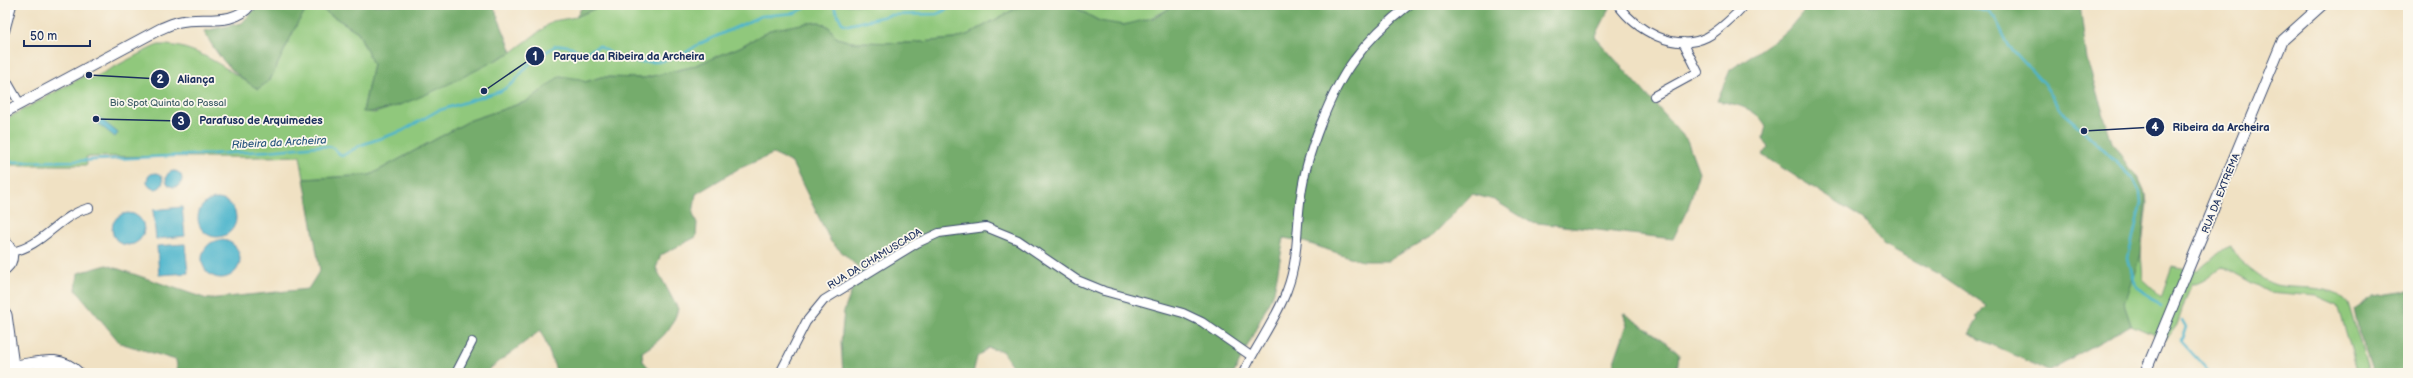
<svg xmlns="http://www.w3.org/2000/svg" width="2413" height="378" font-family="'Balsamiq Sans',sans-serif">
	<style>
		.green { fill: #90c87c; stroke: #567c6d }
		.forest { fill: #74ac6c; stroke: #486e65 }
		.water { fill: #4eb5cc; stroke: #347295 }
		.lines { fill: none; stroke-linecap: round; stroke-linejoin: round }
		.stream { stroke: #4eb5cc; stroke-width: 2.5 }
		.minor-casing { stroke: #3b4a6d; stroke-width: 10 }
		.tertiary-casing { stroke: #3b4a6d; stroke-width: 12 }
		.primary-casing { stroke: #3b4a6d; stroke-width: 15 }
		.minor { stroke: #fff; stroke-width: 8 }
		.tertiary { stroke: #fff; stroke-width: 10 }
		.primary { stroke: #fff; stroke-width: 13 }
		.labels { text-anchor: middle; stroke-width: 3.5; stroke-linejoin: round; paint-order: stroke }
		.park-label { font-size: 10px; fill: #3e5d67; stroke: #fbf7ec }
		.street-label { font-size: 10px; fill: #1b2f5e; stroke: #fbf7ec }
		.water-label { font-size: 11px; font-style: italic; fill: #2a577f; stroke: #fbf7ec }
		.leader { fill: none; stroke: #1b2f5e; stroke-width: 1.5 }
		.callout-dot { fill: #1b2f5e; stroke: #fbf7ec; stroke-width: 1.5 }
		.mark-label { font-size: 12px; text-anchor: middle; font-weight: bold; fill: #fff }
		.callout-label { font-size: 11px; text-anchor: middle; font-weight: bold; fill: #1b2f5e; stroke: #fbf7ec; stroke-width: 3.5; stroke-linejoin: round; paint-order: stroke }
	</style>
	<rect width="100%" height="100%" fill="#fbf7ec"/>
	<filter id="ink" filterUnits="userSpaceOnUse"><feTurbulence type="fractalNoise" baseFrequency=".025" numOctaves="2"/><feDisplacementMap in="SourceGraphic" scale="8" xChannelSelector="R" yChannelSelector="G"/><feConvolveMatrix kernelMatrix="1 2 1 2 8 2 1 2 1" color-interpolation-filters="sRGB"/></filter>
	<filter id="wash" filterUnits="userSpaceOnUse"><feTurbulence type="fractalNoise" baseFrequency=".012" numOctaves="4" result="noise"/><feDisplacementMap in="SourceGraphic" scale="16" xChannelSelector="R" yChannelSelector="G"/><feGaussianBlur stdDeviation="0.9" result="paint"/><feColorMatrix in="noise" values="0 0 0 0 0 0 0 0 0 0 0 0 0 0 0 0 0 1.4 0 .05"/><feComposite in="paint" operator="in"/></filter>
	<g filter="url(#wash)">
		<rect width="100%" height="100%" fill="#f0e1c3"/>
		<g class="green">
			<path d="M603 5H1022L969 34 954 39 909 43 851 42 837 38 829 27 819 22 770 30 740 47 691 67 644 78 601 77 585 82 560 76 528 101 471 120 370 175 304 179 300 156C228 159 157 155 86 157L87 165H5V121L8 118 84 76 93 78C104 73 152 46 159 45 195 43 229 71 258 89L270 80 298 22 308 8 323 10 358 32 373 64 363 111 374 113 397 106 512 52 553 21 576 17Z"/>
			<path d="M1071 5H1175C1153 19 1123 32 1098 20 1089 16 1080 9 1071 5Z"/>
			<path d="M1980 5 2066 111 2138 177 2146 195 2147 204 2141 253 2143 280 2161 297 2172 266 2197 271 2224 249 2231 246C2235 257 2242 263 2251 270 2259 276 2267 283 2277 285 2299 290 2333 283 2348 303L2369 373H2358L2338 305 2317 296 2268 292 2222 266C2215 272 2202 285 2191 284L2177 325 2166 340 2131 325 2108 258Z"/>
		</g>
		<g class="forest">
			<path d="M258 5H493L512 52C479 68 397 115 363 112L373 64 358 32 323 10 308 8 298 22 270 80 258 89C232 73 218 58 204 31L242 23Z"/>
			<polygon points="583,5 603,5 576,17"/>
			<path d="M1022 5H1071L1099 21 1124 25 1156 17 1175 5H1608L1610 8 1595 37 1687 140 1699 172 1688 208 1673 239 1530 222 1494 200 1472 194 1434 234 1388 261H1362L1301 241 1284 238 1274 292 1234 373H1017L1002 351 988 348 977 357 973 373H843L841 343 844 311 860 269 831 242 792 163 773 154 738 169 696 194 693 214 697 223 696 237 661 255 656 268 678 309C672 330 660 341 642 352L643 361 653 373H557L541 330 484 373H178L176 360 120 343 76 290 78 273 107 265 207 299 308 289 320 270 304 179 370 175 471 120 528 101 560 76 580 79 585 82 601 77 644 78 691 67 740 47 770 30 806 23 819 22 829 27 837 38 851 42 909 43 954 39 969 34Z"/>
			<path d="M1809 5H2080L2087 60 2112 142 2129 168 2138 177 2146 195 2141 254 2127 297 2123 301 2131 325 2048 371 1969 334 1978 319 1976 317 1986 305 1945 277 1883 244C1877 235 1869 229 1863 219L1762 155 1768 147 1763 138 1766 126C1756 108 1736 104 1717 101L1730 70 1787 31Z"/>
			<polygon points="2408,291 2408,373 2373,373 2359,333 2354,309 2374,296"/>
			<polygon points="1623,313 1662,339 1679,354 1677,373 1613,373 1614,362 1627,325"/>
		</g>
		<g class="water">
			<polygon points="97,116 118,133 115,137 94,120"/>
			<circle cx="174" cy="179" r="8"/>
			<circle cx="155" cy="181" r="8"/>
			<circle cx="217" cy="218" r="19"/>
			<polygon points="182,207 185,236 156,239 153,210"/>
			<circle cx="128" cy="229" r="16"/>
			<circle cx="221" cy="259" r="19"/>
			<polygon points="185,244 188,273 159,275 157,246"/>
		</g>
		<g class="lines">
			<g class="stream">
				<polyline points="833,5 842,23 848,25 890,15 937,14 956,5"/>
				<polyline points="1113,5 1122,8 1132,5"/>
				<polyline points="1960,5 1989,12 1995,18 2009,46 2044,84 2063,113 2084,131 2134,180 2140,192 2141,203 2128,258 2134,281 2139,288 2162,307"/>
				<polyline points="5,162 74,161 268,151 318,146 332,147 342,156 361,145 402,131 437,111 501,91 513,83 529,64 555,46 562,45 572,47 582,54 599,46 621,59 637,62 657,62 679,57 699,44 761,16 795,13 811,5"/>
				<polyline points="2182,320 2186,327 2181,341 2210,373"/>
			</g>
		</g>
	</g>
	<g filter="url(#ink)">
		<g class="lines">
			<defs>
				<g id="minor">
					<path d="M1618 5C1636 30 1675 53 1707 37 1717 32 1737 14 1744 5"/>
					<polyline points="5,31 12,5"/>
					<polyline points="5,78 20,104"/>
					<polyline points="1654,96 1698,72 1683,42"/>
					<path d="M11 252C43 247 59 215 89 208"/>
					<polyline points="456,373 472,342"/>
					<polyline points="780,373 806,322 824,300 917,243 939,233 986,227 1018,240 1077,280 1104,291 1183,313 1202,322 1251,356"/>
					<path d="M1243 373C1256 346 1277 318 1287 290 1299 259 1296 227 1301 195 1306 156 1330 92 1354 60 1369 39 1388 21 1409 5"/>
				</g>
				<g id="tertiary">
					<path d="M5 112 160 29C165 27 171 24 178 22 200 16 234 27 250 5"/>
					<path d="M12 366C38 363 59 353 79 373"/>
					<polyline points="29,373 58,369 67,373"/>
					<polyline points="2145,373 2283,40 2322,5"/>
				</g>
				<g id="primary">
					<path d="M5 244C12 251 13 260 5 267"/>
					<polyline points="5,315 13,373"/>
				</g>
			</defs>
			<use href="#minor" class="minor-casing"/>
			<use href="#tertiary" class="tertiary-casing"/>
			<use href="#primary" class="primary-casing"/>
			<use href="#minor" class="minor"/>
			<use href="#tertiary" class="tertiary"/>
			<use href="#primary" class="primary"/>
		</g>
	</g>
	<g class="labels">
		<g class="park-label">
			<text x="168" y="106">Bio Spot Quinta do Passal</text>
		</g>
		<g class="street-label">
			<text transform="translate(2220 193) rotate(-68)" y="4">RUA DA EXTREMA</text>
			<text transform="translate(874 258) rotate(-31)" y="4">RUA DA CHAMUSCADA</text>
		</g>
		<g class="water-label">
			<text transform="translate(279 142) rotate(-3)" y="4">Ribeira da Archeira</text>
		</g>
	</g>
	<path class="leader" d="M484 91L535 56M89 75L160 79M96 119L181 121M2084 131L2155 127"/>
	<g class="callout-dot">
		<circle cx="484" cy="91" r="4"/>
		<circle cx="89" cy="75" r="4"/>
		<circle cx="96" cy="119" r="4"/>
		<circle cx="2084" cy="131" r="4"/>
		<circle cx="535" cy="56" r="10"/>
		<circle cx="160" cy="79" r="10"/>
		<circle cx="181" cy="121" r="10"/>
		<circle cx="2155" cy="127" r="10"/>
	</g>
	<g class="mark-label">
		<text x="535" y="60">1</text>
		<text x="160" y="83">2</text>
		<text x="181" y="125">3</text>
		<text x="2155" y="131">4</text>
	</g>
	<g class="callout-label">
		<text x="629" y="60">Parque da Ribeira da Archeira</text>
		<text x="196" y="83">Aliança</text>
		<text x="261" y="124">Parafuso de Arquimedes</text>
		<text x="2221" y="131">Ribeira da Archeira</text>
	</g>
	<rect width="2413" height="378" fill="none" stroke="#fbf7ec" stroke-width="20"/>
	<path d="M24 40v6h66v-6" fill="none" stroke="#1b2f5e" stroke-width="2"/>
	<text x="30" y="40" font-size="12" fill="#1b2f5e" stroke="#fbf7ec" stroke-width="3" paint-order="stroke">50 m</text>
</svg>
